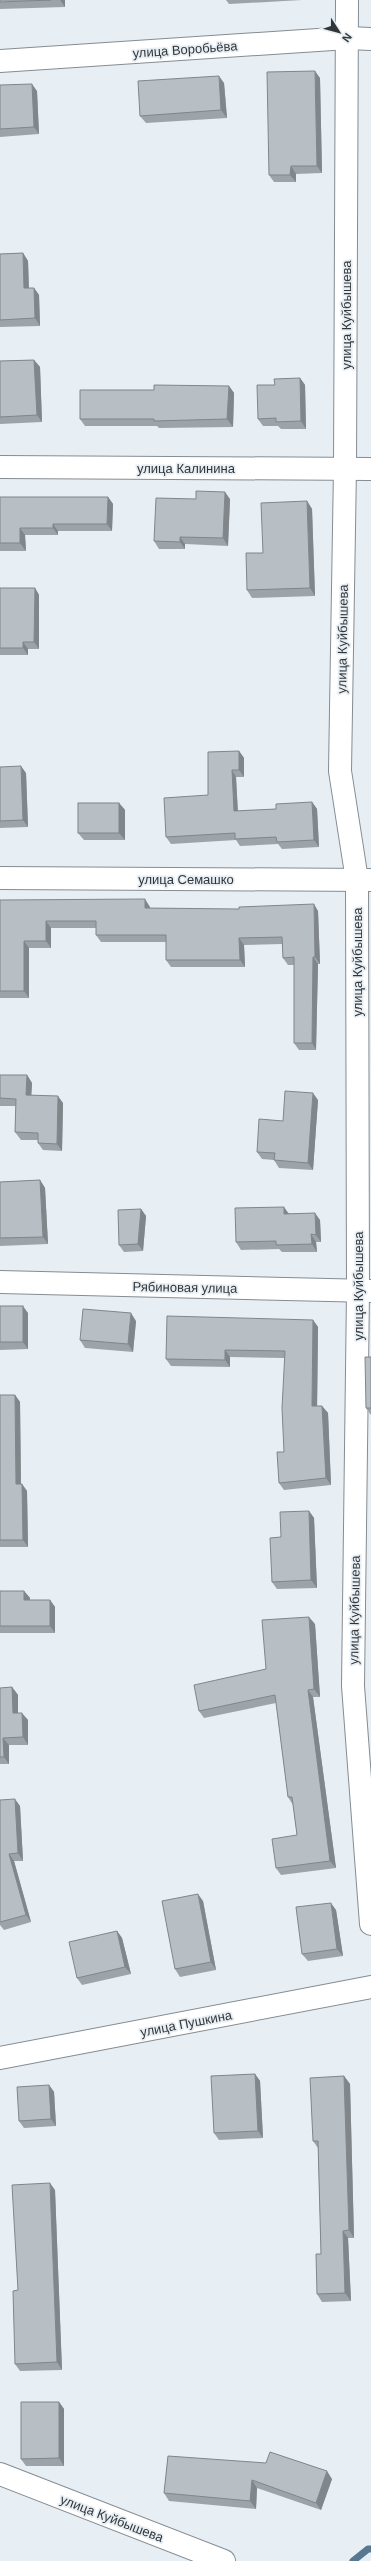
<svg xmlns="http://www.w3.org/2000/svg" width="371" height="2561" font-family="Helvetica,sans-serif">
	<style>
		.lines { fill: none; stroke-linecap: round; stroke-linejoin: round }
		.stream { stroke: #587891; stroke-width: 7 }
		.minor-casing { stroke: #858c92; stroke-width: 24 }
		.minor { stroke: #fff; stroke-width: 22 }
		.wall { fill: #9da4a9 }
		.shaded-wall { fill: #80868a }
		.building { fill: #b7bfc5; stroke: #80868a }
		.labels { text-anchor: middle; stroke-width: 3.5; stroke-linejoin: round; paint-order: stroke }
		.street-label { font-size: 13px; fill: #333638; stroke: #e7eff5 }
	</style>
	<rect width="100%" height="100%" fill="#e7eff5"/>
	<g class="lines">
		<polyline class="stream" points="353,2561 368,2549 371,2549"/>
		<defs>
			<g id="minor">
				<polyline points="347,0 345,468 340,771 357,880 358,1291 353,1686 371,1924"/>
				<polyline points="0,61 348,38 371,39"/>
				<polyline points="0,467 371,469"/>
				<polyline points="0,878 371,880"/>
				<polyline points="0,1282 371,1291"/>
				<polyline points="0,2058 371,1987"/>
				<polyline points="0,2474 224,2561"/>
			</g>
		</defs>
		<use href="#minor" class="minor-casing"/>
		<use href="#minor" class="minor"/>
	</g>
	<g class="wall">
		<polygon points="0,0 65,0 65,7 0,9"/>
		<polygon points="226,0 302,0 229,4"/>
		<polygon points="320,78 322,173 296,174 296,182 274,182 269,175"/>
		<polygon points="224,83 227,118 146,123 140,116"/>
		<polygon points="0,85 37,91 39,134 0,137"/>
		<polygon points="23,253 28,261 29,288 34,288 39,295 40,326 0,327 0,254"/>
		<polygon points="34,360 40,367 42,422 0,424 0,361"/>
		<polygon points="300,378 305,385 306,429 281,429 278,426 263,426 258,419 275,385"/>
		<polygon points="229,386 234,393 233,427 159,428 157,426 85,426 80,419 154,390"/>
		<polygon points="0,497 108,497 113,504 112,531 58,531 58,535 25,535 26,551 0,551"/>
		<polygon points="196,499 230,499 228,546 185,544 185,549 159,549 154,541"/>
		<polygon points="307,501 312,509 315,596 252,598 247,590 263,553"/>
		<polygon points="0,588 35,588 39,595 39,649 28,649 28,655 0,655"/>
		<polygon points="239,751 244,758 244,777 236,777 238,811 276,809 312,802 317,809 319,847 282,849 278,844 240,846 236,840 171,844 166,837 208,795"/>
		<polygon points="0,767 26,773 28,827 0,828"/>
		<polygon points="119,803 125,810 125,840 84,840 78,833"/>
		<polygon points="0,900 150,907 150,908 318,911 320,964 318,964 316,1050 299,1050 294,1043 294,965 288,965 283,958 282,944 244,945 245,967 171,967 166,960 166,942 101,942 96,935 96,928 51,928 51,948 29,948 29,998 0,998"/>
		<polygon points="0,1075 27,1075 32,1083 31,1095 63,1103 62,1151 43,1150 38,1143 38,1140 21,1140 15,1132 16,1106 0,1106"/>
		<polygon points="318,1100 313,1170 279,1168 274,1160 262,1159 257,1152 283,1121"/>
		<polygon points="40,1180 45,1188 48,1244 0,1246 0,1182"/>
		<polygon points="141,1209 146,1216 143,1251 124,1252 119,1245"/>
		<polygon points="288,1213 320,1220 321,1242 316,1242 317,1252 282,1252 279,1249 241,1250 236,1242"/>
		<polygon points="0,1306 28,1313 28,1349 0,1350"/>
		<polygon points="313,1320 318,1327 317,1406 322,1406 328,1413 331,1485 284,1490 279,1483 284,1452 285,1358 230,1357 230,1367 171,1366 166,1359"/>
		<polygon points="136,1321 133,1352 85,1348 80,1340"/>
		<polygon points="371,1357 371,1415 366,1408"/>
		<polygon points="0,1395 15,1395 20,1402 21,1484 22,1484 27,1491 28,1547 0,1547"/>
		<polygon points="309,1511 314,1518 317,1588 277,1589 272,1582 281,1537"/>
		<polygon points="0,1591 24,1591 30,1598 30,1600 50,1600 55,1607 55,1633 0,1633"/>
		<polygon points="315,1624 320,1697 313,1697 336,1868 281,1875 276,1868 297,1835 293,1805 288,1797 276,1703 204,1718 199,1711 266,1669"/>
		<polygon points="12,1687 18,1695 18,1713 28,1720 28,1745 9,1745 9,1764 0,1764 0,1688"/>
		<polygon points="0,1800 20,1806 23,1861 14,1861 31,1922 4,1930 0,1925"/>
		<polygon points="203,1901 216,1970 180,1977 175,1969"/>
		<polygon points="336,1910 343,1956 308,1961 302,1954"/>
		<polygon points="117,1931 122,1938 131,1974 82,1985 77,1978"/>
		<polygon points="255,2074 260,2081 263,2138 219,2140 214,2133"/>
		<polygon points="344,2076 350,2084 354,2238 348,2238 351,2301 322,2302 317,2294 321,2254 318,2148 313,2141"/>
		<polygon points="49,2085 54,2092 56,2126 24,2128 19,2121"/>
		<polygon points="55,2190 62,2370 20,2371 15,2364 18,2290"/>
		<polygon points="59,2402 64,2409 64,2466 26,2466 21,2459"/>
		<polygon points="168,2456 332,2479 321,2510 257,2488 256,2509 169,2501 164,2493"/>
	</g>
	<g class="shaded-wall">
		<polygon points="60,0 65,0 65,7"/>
		<polygon points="315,71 320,78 322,173 317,166"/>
		<polygon points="219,76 224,83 227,118 221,110"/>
		<polygon points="32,84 37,91 39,134 34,127"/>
		<polygon points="291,166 296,174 296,182 290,175"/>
		<polygon points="23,253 28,261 29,295 24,288"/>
		<polygon points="34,288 39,295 40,326 35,318"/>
		<polygon points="34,360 40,367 42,422 37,415"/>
		<polygon points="300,378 305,385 306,429 301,421"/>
		<polygon points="229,386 234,393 233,427 227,419"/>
		<polygon points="225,492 230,499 228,546 223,538"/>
		<polygon points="108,497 113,504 112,531 107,524"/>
		<polygon points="307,501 312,509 315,596 310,588"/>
		<polygon points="53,524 58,531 58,535 53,528"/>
		<polygon points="20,528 25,535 26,551 20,543"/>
		<polygon points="180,537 185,544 185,549 180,542"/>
		<polygon points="35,588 39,595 39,649 34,642"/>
		<polygon points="23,642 28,649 28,655 23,648"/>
		<polygon points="239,751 244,758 244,777 239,770"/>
		<polygon points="21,766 26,773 28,827 23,820"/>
		<polygon points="232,770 236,777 238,818 234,811"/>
		<polygon points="312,802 317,809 319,847 314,840"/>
		<polygon points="119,803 125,810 125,840 119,833"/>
		<polygon points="145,899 150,907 150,915 145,908"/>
		<polygon points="314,904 318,911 320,964 315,957"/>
		<polygon points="46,921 51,928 51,948 46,941"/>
		<polygon points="239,938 244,945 245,967 240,960"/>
		<polygon points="24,941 29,948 29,998 24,991"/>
		<polygon points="313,957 318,964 316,1050 312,1043"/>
		<polygon points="27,1075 32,1083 31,1102 26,1095"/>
		<polygon points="313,1093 318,1100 313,1170 308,1163"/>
		<polygon points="58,1096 63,1103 62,1151 57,1144"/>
		<polygon points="40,1180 45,1188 48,1244 43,1237"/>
		<polygon points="284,1207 289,1214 284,1214"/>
		<polygon points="141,1209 146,1216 143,1251 138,1244"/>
		<polygon points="315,1213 320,1220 321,1242 316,1235"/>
		<polygon points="311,1234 316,1242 317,1252 312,1244"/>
		<polygon points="23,1306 28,1313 28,1349 23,1342"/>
		<polygon points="131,1313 136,1321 133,1352 128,1344"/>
		<polygon points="313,1320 318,1327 317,1414 312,1406"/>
		<polygon points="225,1350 230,1357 230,1367 225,1360"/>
		<polygon points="15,1395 20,1402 21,1491 16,1484"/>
		<polygon points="322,1406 328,1413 331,1485 326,1478"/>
		<polygon points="22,1484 27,1491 28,1547 23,1540"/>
		<polygon points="309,1511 314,1518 317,1588 311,1580"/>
		<polygon points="24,1591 30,1598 30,1607 24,1600"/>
		<polygon points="50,1600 55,1607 55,1633 50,1626"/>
		<polygon points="309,1617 315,1624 320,1697 314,1689"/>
		<polygon points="12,1687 18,1695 18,1721 13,1713"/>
		<polygon points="308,1690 313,1697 336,1868 330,1861"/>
		<polygon points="22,1713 28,1720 28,1745 23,1737"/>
		<polygon points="3,1738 9,1745 9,1764 4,1757"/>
		<polygon points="15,1799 20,1806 23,1861 18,1853"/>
		<polygon points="9,1854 14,1861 31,1922 26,1915"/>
		<polygon points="198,1894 203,1901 216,1970 211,1962"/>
		<polygon points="331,1903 336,1910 343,1956 337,1949"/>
		<polygon points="117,1931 122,1938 131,1974 125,1967"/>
		<polygon points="255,2074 260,2081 263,2138 258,2131"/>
		<polygon points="344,2076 350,2084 354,2238 349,2230"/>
		<polygon points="49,2085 54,2092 56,2126 51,2119"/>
		<polygon points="50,2183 55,2190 62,2370 57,2362"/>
		<polygon points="343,2231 348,2238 351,2301 345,2293"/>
		<polygon points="59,2402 64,2409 64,2466 59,2458"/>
		<polygon points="327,2471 332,2479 321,2510 316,2503"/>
		<polygon points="252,2480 257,2488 256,2509 250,2501"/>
	</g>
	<g class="building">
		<polygon points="0,0 51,0 0,2"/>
		<polygon points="315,71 317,166 291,166 290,175 269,175 267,72"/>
		<polygon points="219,76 221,110 140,116 138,81"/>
		<polygon points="32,84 34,127 0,129 0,85"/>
		<polygon points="23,253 24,288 34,288 35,318 0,320 0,254"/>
		<polygon points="34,360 37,415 0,417 0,361"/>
		<polygon points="300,378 301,421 276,422 276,418 258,419 257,385 275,385 274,379"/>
		<polygon points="154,385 229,386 227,419 154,421 154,419 80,419 80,390 154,390"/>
		<polygon points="196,491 225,492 223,538 180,537 180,542 154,541 156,498 196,499"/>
		<polygon points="0,497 108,497 107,524 53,524 53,528 20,528 20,543 0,543"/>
		<polygon points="307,501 310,588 247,590 246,553 263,553 261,503"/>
		<polygon points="0,588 35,588 34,642 23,642 23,648 0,648"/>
		<polygon points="239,751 239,770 232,770 234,811 276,809 276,804 312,802 314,840 277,842 276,837 235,839 235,833 166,837 164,798 208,795 208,752"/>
		<polygon points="21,766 23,820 0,821 0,767"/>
		<rect x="78" y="803" width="41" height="30"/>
		<polygon points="145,899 145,908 239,909 239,907 314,904 315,957 313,957 312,1043 294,1043 294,957 283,958 282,937 239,938 240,960 166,960 166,935 96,935 96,921 46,921 46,941 24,941 24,991 0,991 0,900"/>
		<polygon points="0,1075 27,1075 26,1095 58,1096 57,1144 38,1143 38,1133 15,1132 16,1099 0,1098"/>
		<polygon points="285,1091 313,1093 308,1163 274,1160 275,1153 257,1152 259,1119 283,1121"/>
		<polygon points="40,1180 43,1237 0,1238 0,1182"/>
		<polygon points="284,1207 284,1214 315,1213 316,1235 311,1234 312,1244 276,1245 276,1241 236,1242 235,1208"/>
		<polygon points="141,1209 138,1244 119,1245 118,1210"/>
		<rect x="0" y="1306" width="23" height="36"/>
		<polygon points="83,1309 131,1313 128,1344 80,1340"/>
		<polygon points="167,1316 313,1320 312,1406 322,1406 326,1478 279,1483 277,1452 284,1452 282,1408 285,1351 225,1350 225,1360 166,1359"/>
		<polygon points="365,1357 371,1357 371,1408 366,1408"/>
		<polygon points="0,1395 15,1395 16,1484 22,1484 23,1540 0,1540"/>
		<polygon points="309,1511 311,1580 272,1582 270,1538 281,1537 280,1512"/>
		<polygon points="0,1591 24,1591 24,1600 50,1600 50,1626 0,1626"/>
		<polygon points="309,1617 314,1689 308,1690 330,1861 276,1868 272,1839 297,1835 292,1797 288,1797 275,1695 199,1711 194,1685 266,1669 262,1620"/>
		<polygon points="12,1687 13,1713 22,1713 23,1737 3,1738 4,1757 0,1757 0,1688"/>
		<polygon points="15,1799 18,1853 9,1854 26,1915 0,1922 0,1800"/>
		<polygon points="198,1894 211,1962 175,1969 162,1901"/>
		<polygon points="331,1903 337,1949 302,1954 296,1907"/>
		<polygon points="117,1931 125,1967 77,1978 69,1942"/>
		<polygon points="255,2074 258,2131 214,2133 211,2076"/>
		<polygon points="344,2076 349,2230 343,2231 345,2293 317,2294 316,2254 321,2254 318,2141 313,2141 310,2078"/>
		<polygon points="49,2085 51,2119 19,2121 17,2087"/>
		<polygon points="50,2183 57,2362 15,2364 13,2291 18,2290 12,2185"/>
		<polygon points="21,2402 59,2402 59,2458 21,2459"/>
		<polygon points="270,2452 327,2471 316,2503 252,2480 250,2501 164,2493 168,2456 266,2463"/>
	</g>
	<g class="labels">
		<g class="street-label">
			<text transform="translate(185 49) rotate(-4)" y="5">улица Воробьёва</text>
			<text transform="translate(346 315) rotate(-90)" y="5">улица Куйбышева</text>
			<text x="186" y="473">улица Калинина</text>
			<text transform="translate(342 639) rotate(-89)" y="5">улица Куйбышева</text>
			<text x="186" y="884">улица Семашко</text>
			<text transform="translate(357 962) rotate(-90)" y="5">улица Куйбышева</text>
			<text transform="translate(358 1286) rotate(-90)" y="5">улица Куйбышева</text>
			<text transform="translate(185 1287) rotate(1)" y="5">Рябиновая улица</text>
			<text transform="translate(354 1610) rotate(-89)" y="5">улица Куйбышева</text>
			<text transform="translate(186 2023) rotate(-11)" y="5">улица Пушкина</text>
			<text transform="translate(112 2518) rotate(21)" y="5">улица Куйбышева</text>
		</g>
	</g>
	<g transform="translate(339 32) rotate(126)" stroke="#e7eff5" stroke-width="3" paint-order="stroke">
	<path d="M0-3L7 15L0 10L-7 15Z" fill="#333638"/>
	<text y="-6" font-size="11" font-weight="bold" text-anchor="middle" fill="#333638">N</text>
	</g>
</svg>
